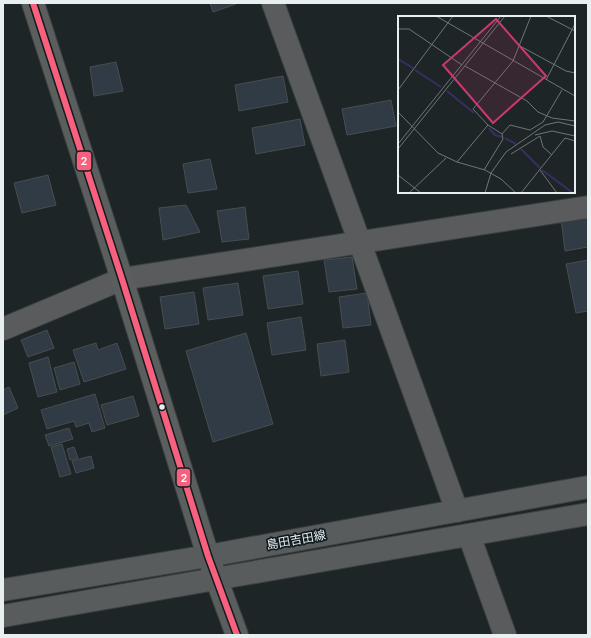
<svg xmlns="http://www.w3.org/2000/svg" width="591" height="638" font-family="Lato,'Noto Sans JP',sans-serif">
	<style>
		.building { fill: #303b45; stroke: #484e50 }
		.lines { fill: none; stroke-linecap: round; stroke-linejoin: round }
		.street-casing { stroke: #3b4042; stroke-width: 24 }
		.secondary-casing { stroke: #3b4042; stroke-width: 24 }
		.primary-casing { stroke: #3b4042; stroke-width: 24 }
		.street { stroke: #595b5c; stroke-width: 22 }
		.secondary { stroke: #5a5e5d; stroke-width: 22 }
		.primary { stroke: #585c5c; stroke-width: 22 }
		.bus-1-casing { stroke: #121c20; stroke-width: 9 }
		.bus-1 { stroke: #f8607d; stroke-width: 6 }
		.bus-dot { fill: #e8eff1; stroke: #121c20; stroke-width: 1.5 }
		.labels { text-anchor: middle; stroke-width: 3.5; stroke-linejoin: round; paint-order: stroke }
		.street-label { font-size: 12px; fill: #e8eff1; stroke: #121c20 }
		.inset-river { fill: none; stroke: #353063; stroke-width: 2 }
		.inset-road { fill: none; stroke: #6f7677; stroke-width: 1 }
		.view { fill: #c83872; fill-opacity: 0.15; stroke: #c83872; stroke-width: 2 }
		.inset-edge { fill: none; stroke: #e8eff1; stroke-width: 2 }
		.line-badge { stroke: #121c20; stroke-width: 1.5 }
		.badge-label { font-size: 11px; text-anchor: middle; font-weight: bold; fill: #fff }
	</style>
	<rect width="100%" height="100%" fill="#1e2526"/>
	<g class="building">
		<polygon points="210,3 235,3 236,4 213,12"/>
		<polygon points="116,62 123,91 94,96 90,67"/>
		<polygon points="283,76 288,102 239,111 235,85"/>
		<polygon points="391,100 396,126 347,135 342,109"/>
		<polygon points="300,119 305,145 256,154 252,128"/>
		<polygon points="210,159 217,189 188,193 183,164"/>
		<polygon points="48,175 56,205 22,213 14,183"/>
		<polygon points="186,205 200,232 163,240 159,208"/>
		<polygon points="245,207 249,239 222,242 217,211"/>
		<polygon points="588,214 588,247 565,251 561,218"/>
		<polygon points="352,257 357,289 329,292 324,260"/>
		<polygon points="588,260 588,311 576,313 566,264"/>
		<polygon points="298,271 303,304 268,309 263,276"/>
		<polygon points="238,283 243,315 208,320 203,288"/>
		<polygon points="194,292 199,324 165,329 160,297"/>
		<polygon points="367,293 371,325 343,328 339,297"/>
		<polygon points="301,317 306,350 272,355 267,323"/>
		<polygon points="47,330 54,348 28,357 21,340"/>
		<polygon points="246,333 273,424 213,442 186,351"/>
		<polygon points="345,340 349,372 321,376 317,344"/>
		<polygon points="96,343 98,350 117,343 126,369 84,382 73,350"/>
		<polygon points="48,357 57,392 38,397 29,363"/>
		<polygon points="74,362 80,384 60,390 54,368"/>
		<polygon points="9,387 18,408 3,415 3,390"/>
		<polygon points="95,394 105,428 92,432 89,423 76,427 74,421 47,429 41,410"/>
		<polygon points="133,396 139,416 107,425 101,405"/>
		<polygon points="69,428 73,439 49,446 45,435"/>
		<polygon points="62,444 71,474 60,477 51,447"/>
		<polygon points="74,447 78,458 70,460 67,449"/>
		<polygon points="91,456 94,468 76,473 72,461"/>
	</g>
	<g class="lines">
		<defs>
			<g id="street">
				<polyline points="273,3 457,511"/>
				<polyline points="3,329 122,279 588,207"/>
				<polyline points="469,535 505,635"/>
			</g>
			<polyline id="secondary" points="33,3 122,279 208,556 237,635"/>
			<g id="primary">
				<polyline points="3,590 208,556 588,487"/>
				<polyline points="3,616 588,514"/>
			</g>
		</defs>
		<use href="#street" class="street-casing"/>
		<use href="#secondary" class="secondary-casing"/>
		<use href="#primary" class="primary-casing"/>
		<use href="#street" class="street"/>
		<use href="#secondary" class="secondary"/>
		<use href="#primary" class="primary"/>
		<defs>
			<polyline id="bus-1" points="33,3 122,279 208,556 237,635"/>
		</defs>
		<use href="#bus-1" class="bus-1-casing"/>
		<use href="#bus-1" class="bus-1"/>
	</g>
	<circle class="bus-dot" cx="162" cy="407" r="3.5"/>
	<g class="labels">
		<g class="street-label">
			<text transform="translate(296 540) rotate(-10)" y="4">島田吉田線</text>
		</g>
	</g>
	<g transform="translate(398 16)">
		<rect width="177" height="177" fill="#1e2526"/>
		<path class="inset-river" d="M0 43 15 52M17 54 43 71M49 75 76 97M91 112 97 119 104 121M107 122 118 128M123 133 142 152M144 154 175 177"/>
		<path class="inset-road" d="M38 0 177 80M148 0 177 15M0 13H11L64 49M122 30 168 55 177 57M67 50 129 85 140 96 154 102 177 105M148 64 177 8M0 74 55 0M0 96 40 137 59 146 87 154 103 163 118 177M90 109 104 118 112 109 132 114 145 106 164 74M137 119 154 115 177 120M0 128 103 0M0 133 107 0M113 138 142 120 145 131 154 139M59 146 90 109 75 93 115 45 133 0M86 154 105 123 104 118M142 154 159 177M93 157 108 136 147 109 160 106 177 110M0 159 23 177M11 177 48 142M87 177 93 157M123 177 167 122 177 125"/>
		<path class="view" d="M98 3 148 60 95 107 45 49Z"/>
		<rect width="177" height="177" class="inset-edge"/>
	</g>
	<g class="line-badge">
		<rect x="76" y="151" width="16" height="20" rx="4" fill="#f8607d"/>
		<rect x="176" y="468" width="15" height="19" rx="4" fill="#f8607d"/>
	</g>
	<g class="badge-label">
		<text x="84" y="165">2</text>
		<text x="184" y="482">2</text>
	</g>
	<rect width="591" height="638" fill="none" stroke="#e8eff1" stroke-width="8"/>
</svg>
